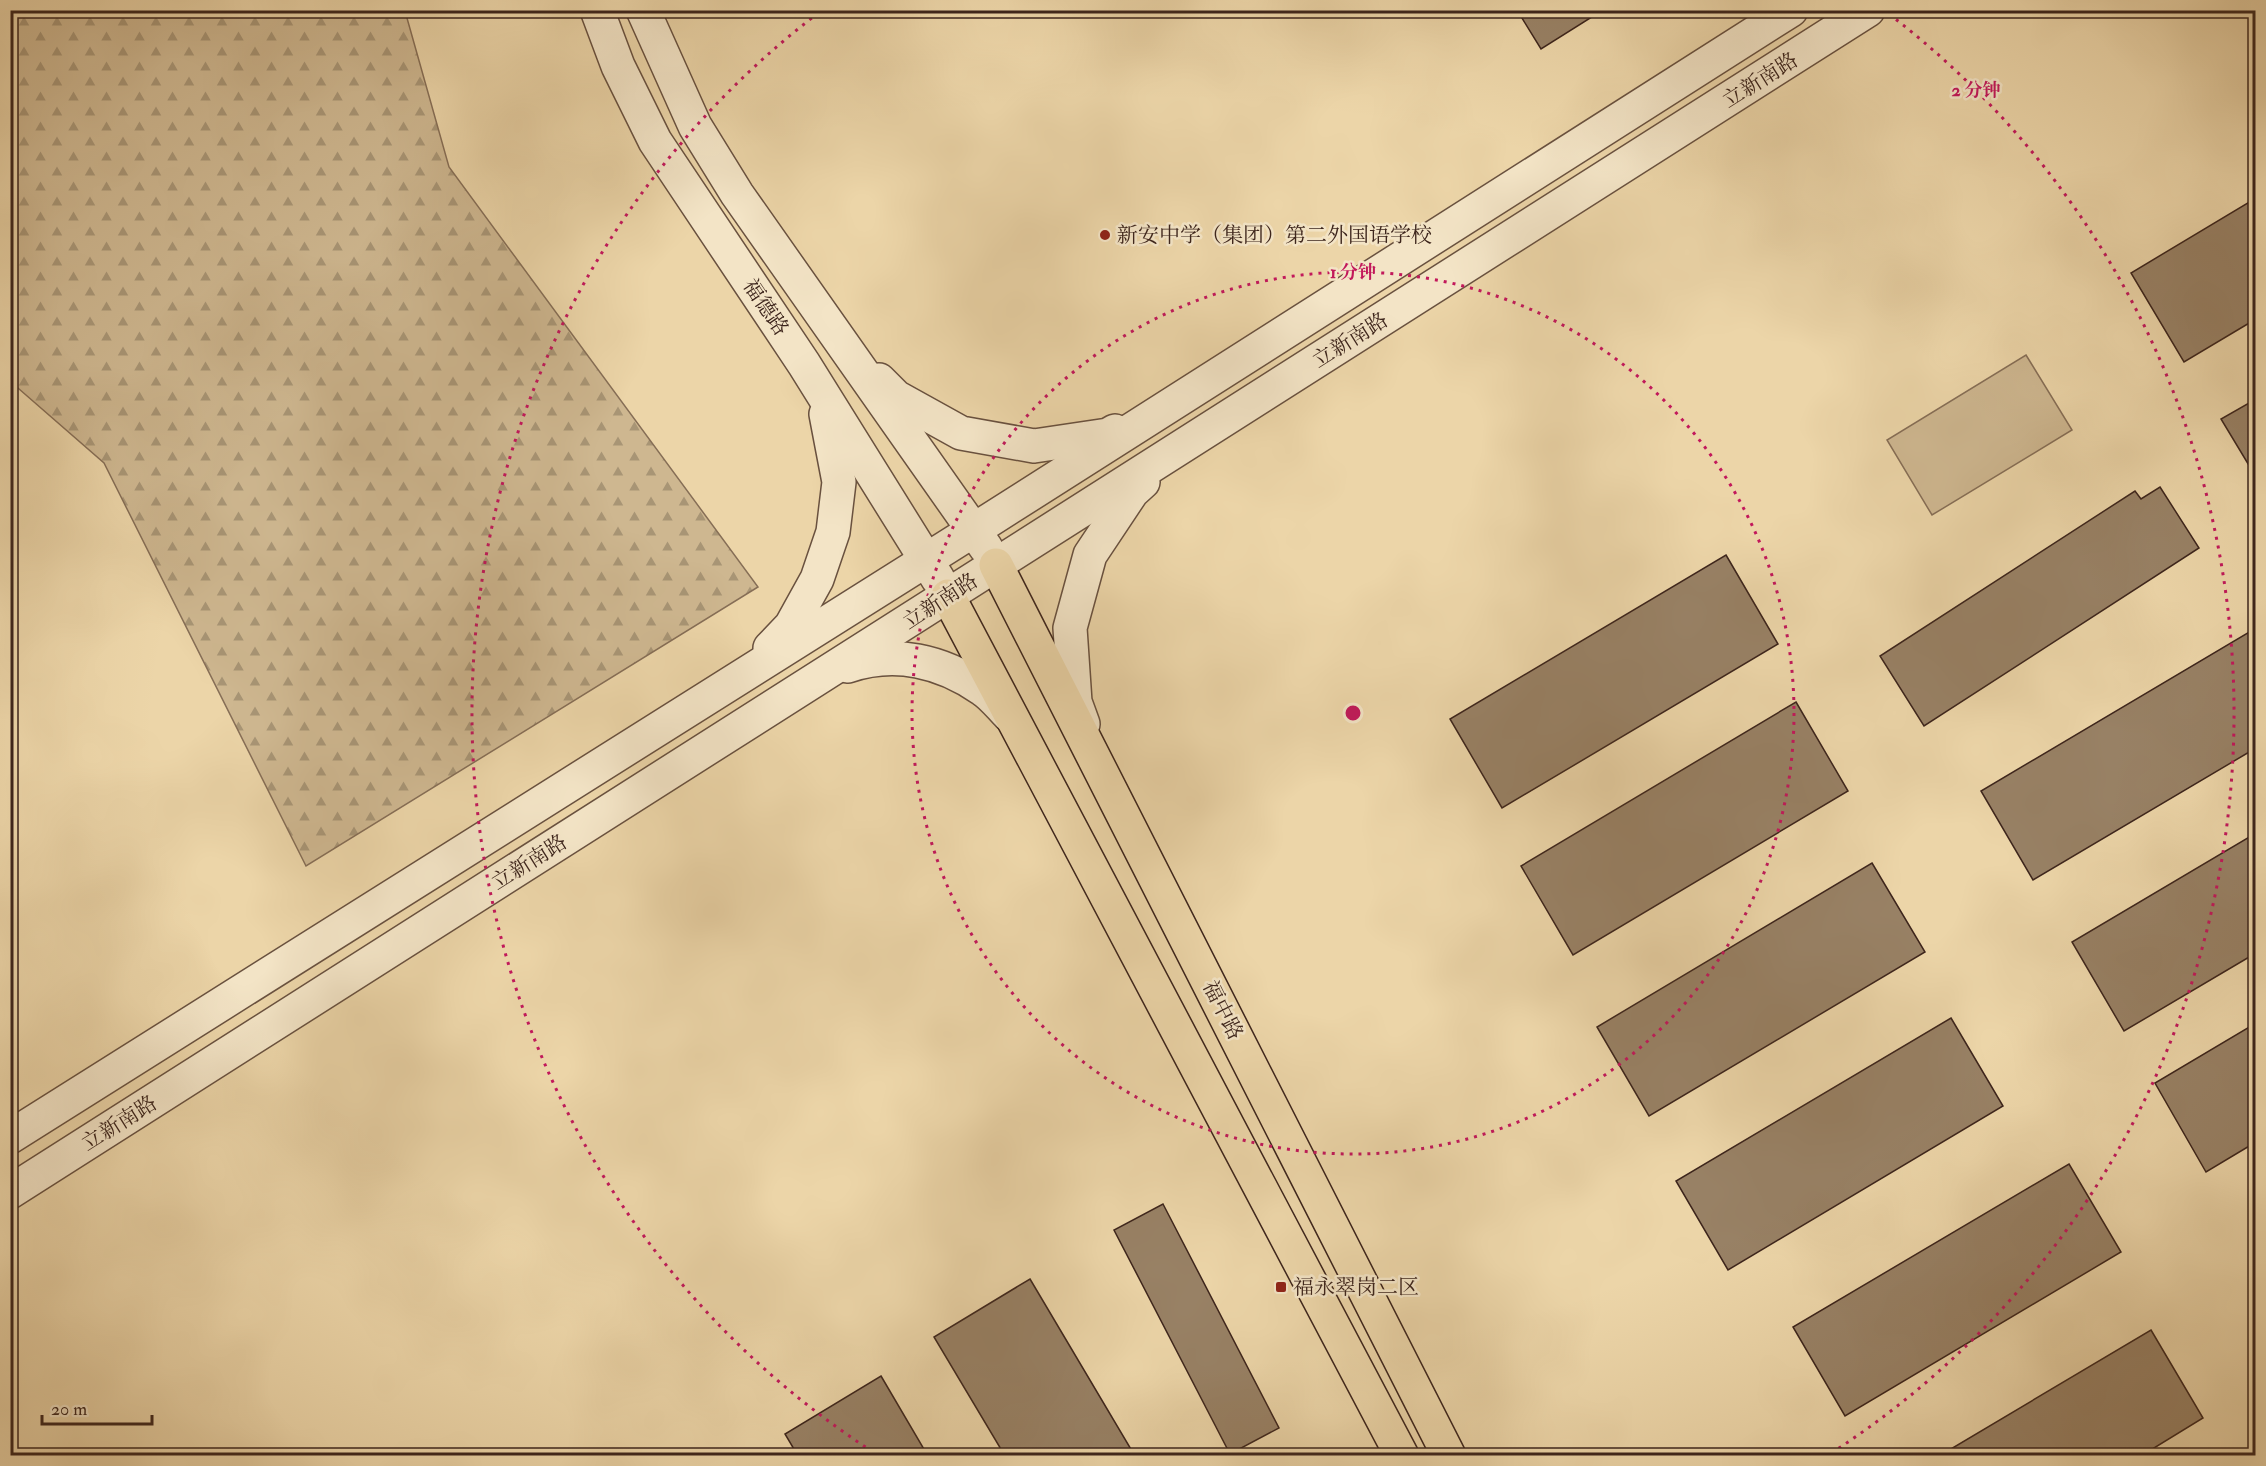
<svg xmlns="http://www.w3.org/2000/svg" width="2266" height="1466" font-family="'IM FELL Double Pica','Noto Serif SC',serif">
	<style>
		.forest { fill: url(#forest-firs); stroke: #866e56; stroke-width: 1.5 }
		.pitch { fill: #ceb790; stroke: #866e56; stroke-width: 1.5 }
		.building { fill: #988165; stroke: #3d251c; stroke-width: 1.5 }
		.lines { fill: none; stroke-linecap: round; stroke-linejoin: round }
		.minor-casing { stroke: #69513f; stroke-width: 36 }
		.major-casing { stroke: #3d251c; stroke-width: 36 }
		.minor { stroke: #f3e4c6; stroke-width: 33 }
		.major { stroke: #ecd5a8; stroke-width: 33 }
		.ring { fill: none; stroke: #c2185b; stroke-width: 3; stroke-dasharray: 3 6 }
		.poi-dot { fill: #8f2418; stroke: #f3e4c6; stroke-width: 2 }
		.labels { text-anchor: middle; stroke-width: 5; stroke-linejoin: round; paint-order: stroke }
		.street-label { font-size: 21px; fill: #3d251c; stroke: #f3e4c6 }
		.poi-label { font-size: 21px; fill: #3d251c; stroke: #f3e4c6; text-anchor: start }
		.centre { fill: #c2185b; stroke: #f3e4c6; stroke-width: 3 }
		.ring-label { font-size: 18px; text-anchor: middle; font-weight: bold; fill: #c2185b; stroke: #f3e4c6; stroke-width: 5; stroke-linejoin: round; paint-order: stroke }
	</style>
	<defs>
		<pattern id="forest-firs" width="22" height="20" patternUnits="userSpaceOnUse" patternTransform="scale(1.5)"><rect width="22" height="20" fill="#ceb790"/><path d="M5 1l3.5 6h-7zM16 11l3.5 6h-7z" fill="#a89575"/></pattern>
	</defs>
	<rect width="100%" height="100%" fill="#ecd5a8"/>
	<filter id="stains"><feTurbulence type="fractalNoise" baseFrequency=".00333" numOctaves="4"/><feColorMatrix values="0 0 0 0 .2 0 0 0 0 .09 0 0 0 0 .02 0 0 0 .5 -.17"/></filter>
	<radialGradient id="worn" r=".72"><stop offset=".6" stop-color="#630" stop-opacity="0"/><stop offset="1" stop-color="#630" stop-opacity=".3"/></radialGradient>
	<polygon class="forest" points="11,10 405,11 449,167 758,587 306,866 104,463 11,382"/>
	<polygon class="pitch" points="2026,355 2072,430 1932,515 1887,440"/>
	<g class="building">
		<polygon points="1517,10 1603,10 1541,49"/>
		<polygon points="2256,198 2256,319 2184,362 2131,273"/>
		<polygon points="2256,399 2256,477 2221,419"/>
		<polygon points="2160,487 2199,548 1924,726 1880,656 2135,491 2141,499"/>
		<polygon points="1726,555 1778,644 1502,808 1450,719"/>
		<polygon points="2256,628 2256,748 2033,880 1981,791"/>
		<polygon points="1796,702 1848,791 1573,955 1521,866"/>
		<polygon points="2256,833 2256,953 2124,1031 2072,942"/>
		<polygon points="1872,863 1925,952 1649,1116 1597,1027"/>
		<polygon points="1951,1018 2003,1106 1728,1270 1676,1181"/>
		<polygon points="2256,1023 2256,1142 2206,1172 2155,1083"/>
		<polygon points="2069,1164 2121,1252 1845,1416 1793,1327"/>
		<polygon points="1163,1204 1279,1428 1230,1454 1114,1230"/>
		<polygon points="1030,1279 1135,1456 1005,1456 934,1337"/>
		<polygon points="2151,1330 2203,1418 2141,1456 1939,1456"/>
		<polygon points="881,1376 928,1456 798,1456 785,1434"/>
	</g>
	<g class="lines">
		<defs>
			<g id="minor">
				<polyline points="597,10 618,66 655,141 804,364 938,579"/>
				<polyline points="643,10 695,126 737,194 986,548"/>
				<polyline points="879,380 896,397 961,433 1034,446 1108,435 1115,431"/>
				<polyline points="770,648 791,626 817,579 833,532 839,482 826,414"/>
				<path d="M848 666C895 650 942 661 982 689 992 695 1000 706 1009 715"/>
				<polyline points="1083,724 1075,702 1070,628 1090,555 1132,492 1143,482"/>
				<polyline points="10,1137 974,530 1791,10"/>
				<polyline points="10,1192 1868,10"/>
			</g>
			<g id="major">
				<polyline points="996,565 1449,1456"/>
				<polyline points="948,596 1402,1456"/>
			</g>
		</defs>
		<use href="#minor" class="minor-casing"/>
		<use href="#major" class="major-casing"/>
		<use href="#minor" class="minor"/>
		<use href="#major" class="major"/>
	</g>
	<g class="ring">
		<circle cx="1353" cy="713" r="441"/>
		<path d="M873 1452A881 881 0 0 1 817 14M1889 14A881 881 0 0 1 1833 1452"/>
	</g>
	<g class="poi-dot">
		<circle cx="1105" cy="235" r="6"/>
		<rect x="1275" y="1281" width="12" height="12" rx="3"/>
	</g>
	<g class="labels">
		<g class="street-label">
			<text transform="translate(1760 80) rotate(-32)" y="7">立新南路</text>
			<text transform="translate(766 307) rotate(56)" y="7">福德路</text>
			<text transform="translate(1350 340) rotate(-32)" y="7">立新南路</text>
			<text transform="translate(940 601) rotate(-33)" y="7">立新南路</text>
			<text transform="translate(529 862) rotate(-32)" y="7">立新南路</text>
			<text transform="translate(1223 1010) rotate(63)" y="7">福中路</text>
			<text transform="translate(119 1123) rotate(-32)" y="7">立新南路</text>
		</g>
		<g class="poi-label">
			<text x="1117" y="242">新安中学（集团）第二外国语学校</text>
			<text x="1293" y="1294">福永翠岗二区</text>
		</g>
	</g>
	<circle cx="1353" cy="713" r="9" class="centre"/>
	<g class="ring-label">
		<text x="1976" y="96">2 分钟</text>
		<text x="1353" y="278">1 分钟</text>
	</g>
	<rect width="2266" height="1466" fill="none" stroke="#ecd5a8" stroke-width="36"/>
	<rect x="12" y="12" width="2242" height="1442" fill="none" stroke="#3d251c" stroke-width="3"/>
	<rect x="18" y="18" width="2230" height="1430" fill="none" stroke="#3d251c" stroke-width="1.5"/>
	<path d="M42 1415v9h110v-9" fill="none" stroke="#3d251c" stroke-width="3"/>
	<text x="51" y="1415" font-size="18" fill="#3d251c" stroke="#f3e4c6" stroke-width="4.5" paint-order="stroke">20 m</text>
	<rect width="100%" height="100%" filter="url(#stains)"/>
	<rect width="100%" height="100%" fill="url(#worn)"/>
</svg>
